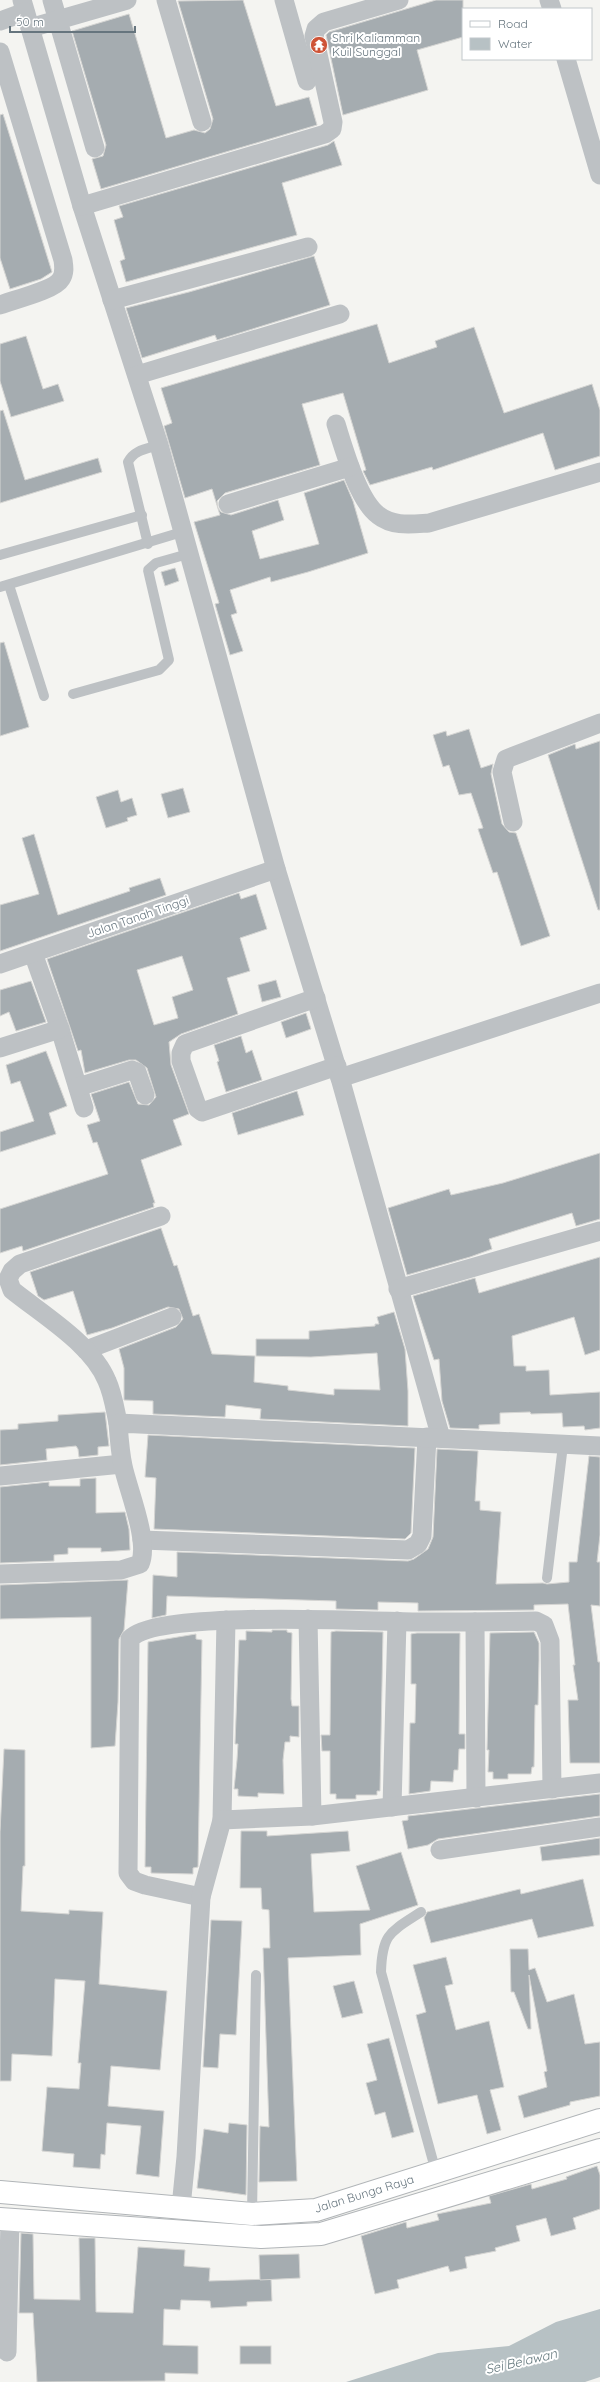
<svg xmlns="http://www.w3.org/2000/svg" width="600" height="2382" font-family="Quicksand,sans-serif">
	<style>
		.water { fill: #b7c1c4 }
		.building { fill: #a5acb0; stroke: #d5d5d3; fill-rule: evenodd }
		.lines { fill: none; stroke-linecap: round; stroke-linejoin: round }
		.primary-casing { stroke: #b1b5b8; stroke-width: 24 }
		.lane { stroke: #bdc1c4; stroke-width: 10 }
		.street { stroke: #bdc1c4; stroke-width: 19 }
		.primary { stroke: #fff; stroke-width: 22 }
		.labels { text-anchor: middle; stroke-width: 4; stroke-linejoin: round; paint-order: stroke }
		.poi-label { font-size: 12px; fill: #66757e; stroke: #fff; text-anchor: start }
		.street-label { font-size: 12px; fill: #66757e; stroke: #fff }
		.water-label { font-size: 13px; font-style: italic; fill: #62767b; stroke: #fff }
	</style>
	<rect width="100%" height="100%" fill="#f4f4f1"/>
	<polygon class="water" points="600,2309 600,2377 585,2382 346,2382 438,2353 509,2346 556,2322"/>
	<g class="building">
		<polygon points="243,0 276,106 309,97 317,125 101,189 92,159 103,156 106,145 72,31 129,14 166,138 194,130 205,133 210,129 213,119 178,1"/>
		<polygon points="436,0 463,0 463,37 417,50 428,90 343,115 326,35 329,32"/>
		<polygon points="3,114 52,272 41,279 10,289 0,258 0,115"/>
		<polygon points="334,141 342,165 282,183 297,235 126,282 120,261 125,259 114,220 123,217 119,206 328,145"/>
		<polygon points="314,256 330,305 217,340 215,335 142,358 126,308 189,292"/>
		<polygon points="377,324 389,363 437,347 435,341 474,327 504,413 592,384 600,410 600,456 555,470 543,433 433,470 432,467 370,485 363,471 366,470 343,393 302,404 320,465 225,493 217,501 218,508 221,512 231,515 278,500 284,520 252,531 260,559 319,544 304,493 344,480 353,501 368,553 308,572 271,582 270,577 230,590 237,613 231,615 243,651 230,655 215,604 219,603 194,522 220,515 212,489 185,498 164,426 172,423 161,388"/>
		<polygon points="26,336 43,389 58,384 64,401 11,417 0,381 0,344"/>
		<polygon points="3,410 25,480 98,458 102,472 0,503 0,411"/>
		<polygon points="175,568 179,581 165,586 161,572"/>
		<polygon points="4,642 29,727 0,736 0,643"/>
		<polygon points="469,729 481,768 493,764 491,774 502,824 509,832 516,833 550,936 521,946 497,872 493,873 478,829 483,828 471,793 459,795 449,765 443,767 433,735 446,731 447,736"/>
		<polygon points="600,741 600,910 598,910 548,755 575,744 576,749"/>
		<polygon points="183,788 190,812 168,818 161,794"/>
		<polygon points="118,790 121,802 132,798 137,815 127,818 128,821 106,828 96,797"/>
		<polygon points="34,834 58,915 130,891 129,888 160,878 166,895 0,951 0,905 39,894 22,838"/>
		<path d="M239 893 241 899 256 894 267 929 240 938 250 971 227 978 238 1014 181 1034 169 1042 171 1065 189 1114 173 1120 182 1145 141 1160 155 1203H153L154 1207 23 1251 22 1246 0 1253V1209L108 1174 97 1142 93 1143 87 1125 100 1121 91 1094 129 1082 138 1104 149 1105 156 1097 147 1068 136 1060H129L85 1073 81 1050 78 1051 47 959ZM182 956 193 990 172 997 178 1018 154 1025 137 970Z"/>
		<polygon points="276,980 281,997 262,1002 258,985"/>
		<polygon points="31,981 46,1022 16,1031 9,1012 0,1016 0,990"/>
		<polygon points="306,1013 311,1029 286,1038 281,1022"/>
		<polygon points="241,1036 246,1053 252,1050 262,1080 226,1092 217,1062 219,1061 214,1045"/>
		<polygon points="46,1051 67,1106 49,1113 56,1134 0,1152 0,1132 34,1121 20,1081 11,1084 6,1065"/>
		<polygon points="297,1091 304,1115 238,1135 232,1113"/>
		<polygon points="600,1153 600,1219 576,1226 572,1213 489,1239 492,1249 470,1257 407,1275 388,1208 449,1189 451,1195 503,1183"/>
		<polygon points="161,1228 174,1266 177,1265 193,1316 199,1314 212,1354 255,1356 254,1382 288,1386 288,1390 334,1395 334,1389 380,1390 377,1353 311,1357 256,1356 256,1339 309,1339 309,1331 375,1326 375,1324 379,1324 377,1317 394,1312 405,1349 408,1391 408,1426 260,1419 261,1409 226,1405 225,1417 153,1414 153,1401 124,1400 124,1368 119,1349 176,1327 183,1319 179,1309 168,1307 112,1328 87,1335 73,1291 44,1300 38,1296 30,1272"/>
		<polygon points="600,1257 600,1350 585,1355 574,1317 512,1336 514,1366 526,1366 526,1371 549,1370 550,1395 600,1392 600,1428 585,1430 584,1426 563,1427 562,1413 531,1414 530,1412 500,1413 500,1424 479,1425 479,1429 450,1428 442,1401 439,1359 434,1360 413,1296 475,1278 479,1293"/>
		<polygon points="105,1412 109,1446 98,1447 98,1455 79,1457 78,1449 76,1446 46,1449 47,1460 0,1465 0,1430 18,1429 18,1424 58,1421 58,1415"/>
		<polygon points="148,1435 415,1448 411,1533 405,1539 154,1529 156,1478 145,1477"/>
		<polygon points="437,1449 478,1451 475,1501 480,1501 480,1510 501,1512 496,1584 543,1583 547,1584 569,1582 569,1562 577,1562 589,1456 600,1457 600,1535 597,1562 600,1562 600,1606 591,1605 598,1662 600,1662 600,1763 570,1763 568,1700 578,1700 573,1665 575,1665 568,1604 534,1605 534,1610 418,1611 418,1603 378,1602 378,1610 336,1609 336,1601 167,1596 166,1615 152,1618 153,1575 177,1577 177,1552 408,1561 414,1559 428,1549 433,1537"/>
		<polygon points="96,1478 96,1513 125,1512 129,1529 130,1550 101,1552 101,1548 68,1548 68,1554 54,1555 54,1561 0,1563 0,1487 49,1482 49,1486 80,1486 80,1479"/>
		<polygon points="128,1580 124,1630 119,1639 118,1702 115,1746 91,1748 91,1617 0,1619 0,1585"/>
		<polygon points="272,1630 287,1630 287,1632 292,1633 291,1699 292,1706 299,1706 299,1737 290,1736 290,1742 285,1742 283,1760 284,1794 258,1793 258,1797 238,1796 238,1789 234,1789 237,1760 238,1744 235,1744 239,1640 246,1640 246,1631 272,1632"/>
		<polygon points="336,1631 383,1632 380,1791 377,1791 377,1795 356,1795 356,1799 336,1799 336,1794 330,1794 330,1751 322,1751 321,1735 330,1735 331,1632"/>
		<polygon points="534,1632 539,1643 539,1660 538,1705 535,1705 534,1767 532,1767 531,1774 508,1774 508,1779 493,1779 493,1772 488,1772 489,1750 487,1750 490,1633"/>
		<polygon points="417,1633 460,1633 459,1734 465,1734 465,1749 459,1749 458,1770 454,1770 453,1782 431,1781 430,1791 409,1794 410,1723 415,1723 416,1684 411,1684 411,1634"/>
		<polygon points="196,1634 196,1639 202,1640 198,1867 193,1868 193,1874 151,1873 151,1867 145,1867 148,1642"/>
		<polygon points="4,1749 25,1750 25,1866 23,1866 21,1911 69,1914 69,1910 103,1912 99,1984 167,1991 160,2070 111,2066 108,2106 164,2111 159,2177 136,2174 141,2126 107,2123 105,2155 101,2154 100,2169 73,2167 74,2154 42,2151 47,2087 79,2089 81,2063 78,2063 85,1981 55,1979 52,2056 12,2054 11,2081 0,2081 0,1832"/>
		<polygon points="600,1794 600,1816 438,1839 428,1845 408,1849 402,1821 408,1820 408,1816"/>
		<polygon points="241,1831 267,1831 267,1836 348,1831 350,1851 311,1854 314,1912 370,1910 356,1866 401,1852 418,1905 360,1924 361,1955 288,1958 297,2181 259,2182 260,2126 269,2127 263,1948 270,1948 269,1910 262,1909 261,1888 240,1888"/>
		<polygon points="600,1838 600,1855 542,1861 540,1847"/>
		<polygon points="583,1879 594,1926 538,1938 532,1919 431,1943 424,1918 427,1912 520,1889 521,1894"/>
		<polygon points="211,1920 242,1921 236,2035 220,2034 218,2068 203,2067"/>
		<polygon points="510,1949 528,1949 529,1970 535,1968 547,2002 574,1994 585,2044 600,2042 600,2096 570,2102 570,2105 524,2118 518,2096 547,2087 544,2072 547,2071 529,1975 531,2029 528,2029 514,1992 511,1992"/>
		<polygon points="446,1957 453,1984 445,1986 456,2030 489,2021 504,2087 490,2090 501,2130 487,2134 477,2095 438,2104 416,2015 426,2012 413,1965"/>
		<polygon points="354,1981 363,2013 342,2018 333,1986"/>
		<polygon points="389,2038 414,2132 392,2138 385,2112 375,2115 366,2083 377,2080 367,2044"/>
		<polygon points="229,2123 247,2125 246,2195 197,2188 204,2129 228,2133"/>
		<polygon points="597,2166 600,2175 600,2209 573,2218 576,2229 551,2236 546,2218 516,2226 520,2241 495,2248 496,2251 465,2257 467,2268 450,2272 448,2266 397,2280 399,2288 375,2294 361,2236 406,2222 407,2228 439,2220 437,2214 491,2203 489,2196 531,2184 532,2189 567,2179 566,2177"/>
		<polygon points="21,2233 33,2234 34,2299 80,2300 79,2238 95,2238 96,2312 133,2313 138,2247 185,2250 184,2266 210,2268 209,2281 271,2279 272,2301 247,2302 247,2306 211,2308 210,2301 181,2300 180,2310 164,2309 163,2345 198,2346 198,2374 165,2373 165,2381 37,2382 33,2313 19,2313"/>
		<polygon points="299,2254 300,2278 260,2280 259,2255"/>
		<rect x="240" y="2346" width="31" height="18"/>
	</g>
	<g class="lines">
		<defs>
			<g id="primary">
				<polyline points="0,2192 252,2214 316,2210 600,2120"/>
				<polyline points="0,2219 261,2237 321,2234 600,2150"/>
			</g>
		</defs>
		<use href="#primary" class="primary-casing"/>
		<g class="lane">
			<path d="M148 544 128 462C134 450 146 449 159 445"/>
			<polyline points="0,555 142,515"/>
			<polyline points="9,585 44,696"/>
			<polyline points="0,587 182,532"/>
			<polyline points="73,694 159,670 169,660 148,570 156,563 188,554"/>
			<polyline points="547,1578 563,1445"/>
			<path d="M421 1912C390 1932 382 1934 381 1972L436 2172"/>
			<polyline points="252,2214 256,1975"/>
		</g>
		<g class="street">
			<polyline points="22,0 82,206 159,445 276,869 340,1078 441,1438"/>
			<polyline points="52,0 95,148"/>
			<polyline points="166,0 202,122"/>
			<polyline points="284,0 307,81"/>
			<polyline points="549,0 552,9"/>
			<polyline points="0,21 25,12"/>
			<polyline points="30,28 127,0"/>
			<path d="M0 52 63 260C64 267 65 273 61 279 55 290 13 300 0 305"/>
			<polyline points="566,59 600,175"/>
			<polyline points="82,206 325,134 332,129 333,122 314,36 316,29 324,22 399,0"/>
			<polyline points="112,300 308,247"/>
			<polyline points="137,375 340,314"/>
			<path d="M336 424C344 449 358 500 378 515 393 527 412 524 429 523L600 472"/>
			<polyline points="228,504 350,467"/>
			<polyline points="513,822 502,772 506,759 600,723"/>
			<polyline points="33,953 60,1029 84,1108"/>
			<polyline points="0,964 276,869"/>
			<polyline points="316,998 185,1044 181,1053 181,1061 198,1109 202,1112 337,1066"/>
			<polyline points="0,1048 60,1029"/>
			<polyline points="340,1078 600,993"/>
			<polyline points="78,1087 132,1070 137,1072 145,1095"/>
			<polyline points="398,1289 600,1231"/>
			<polyline points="86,1350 172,1317"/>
			<path d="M118 1423C115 1409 113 1394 107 1381 92 1344 43 1315 12 1290L8 1279 12 1271 20 1264 161 1216"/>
			<polyline points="0,1476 122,1464"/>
			<polyline points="142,1540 408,1550 418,1544 422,1536 427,1437"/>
			<path d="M0 1574 121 1570 140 1564C150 1542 128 1490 123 1466 120 1452 119 1437 118 1423L600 1446"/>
			<polyline points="308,1619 312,1816"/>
			<polyline points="475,1622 476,1798"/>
			<polyline points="392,1807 397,1621"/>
			<polyline points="222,1820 226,1620"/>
			<polyline points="440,1850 600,1827"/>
			<path d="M201 1897 145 1885 134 1881 128 1873 130 1639C155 1610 366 1621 412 1622 453 1622 495 1622 536 1621L544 1625 550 1641 552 1789"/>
			<polyline points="181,2207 186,2157 201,1897 222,1820 312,1816 600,1783"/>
			<polyline points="7,2352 10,2219"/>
		</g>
		<use href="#primary" class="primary"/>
	</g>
	<defs>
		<symbol id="temple-disc" viewBox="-11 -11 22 22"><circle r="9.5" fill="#ce5336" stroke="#fff"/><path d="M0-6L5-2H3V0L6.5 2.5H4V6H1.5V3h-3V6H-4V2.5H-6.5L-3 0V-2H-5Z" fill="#fff"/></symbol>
	</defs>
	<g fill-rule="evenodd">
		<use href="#temple-disc" x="309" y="35" width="20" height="20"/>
	</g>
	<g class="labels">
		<g class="poi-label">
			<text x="332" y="42">Shri Kaliamman<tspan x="332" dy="14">Kuil Sunggal</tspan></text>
		</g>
		<g class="street-label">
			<text transform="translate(138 917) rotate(-19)" y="4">Jalan Tanah Tinggi</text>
			<text transform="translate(364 2194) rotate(-17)" y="4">Jalan Bunga Raya</text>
		</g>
		<g class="water-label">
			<text transform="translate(521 2361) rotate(-13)" y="5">Sei Belawan</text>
		</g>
	</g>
	<rect x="462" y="8" width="130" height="52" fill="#ffffff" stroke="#c2c8cb"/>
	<rect x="470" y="21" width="20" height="6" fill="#ffffff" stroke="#c2c8cb"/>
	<text x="498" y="28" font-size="12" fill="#66757e">Road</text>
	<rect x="470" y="38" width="20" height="12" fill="#b7c1c4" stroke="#c2c8cb"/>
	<text x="498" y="48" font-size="12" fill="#66757e">Water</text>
	<path d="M10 26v6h125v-6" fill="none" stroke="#66757e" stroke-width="2"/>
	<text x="16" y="26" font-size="12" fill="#66757e" stroke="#ffffff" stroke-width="3" paint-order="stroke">50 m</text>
</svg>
